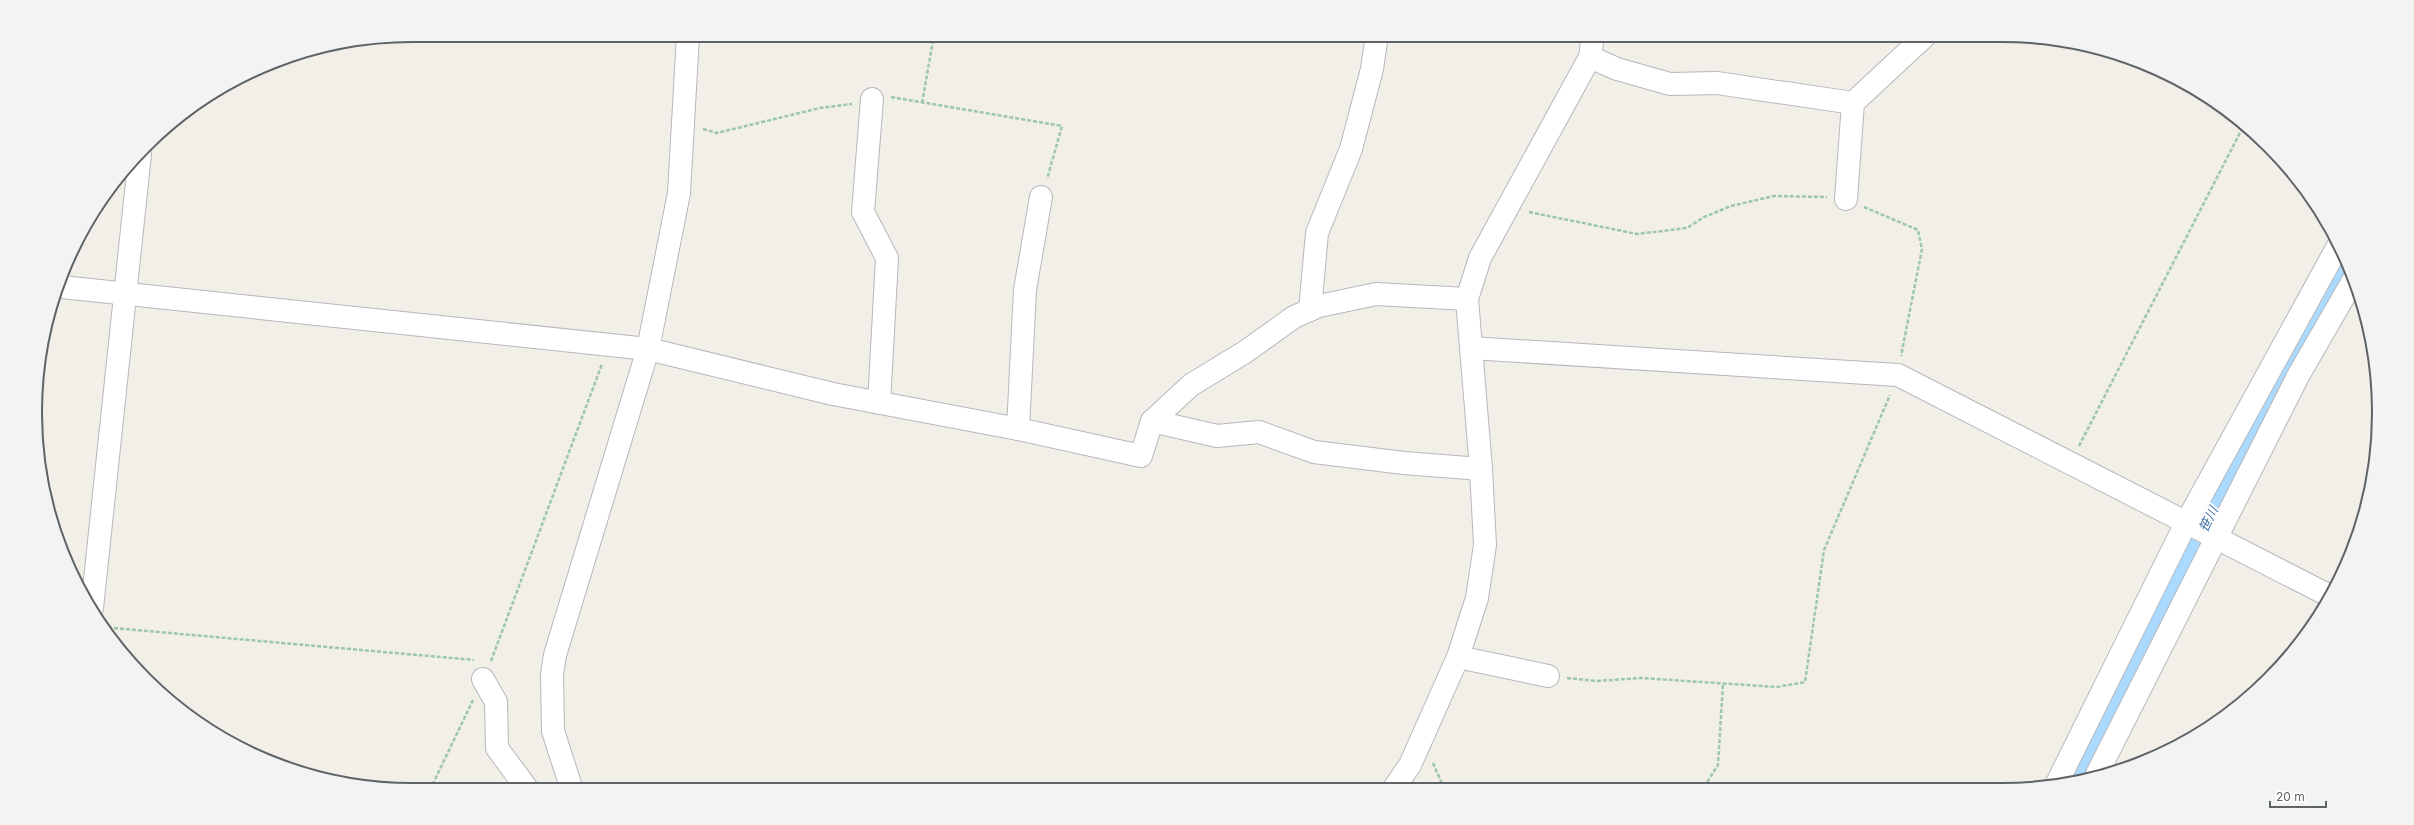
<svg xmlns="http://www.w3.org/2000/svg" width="2414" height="825" font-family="Inter,'Noto Sans JP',sans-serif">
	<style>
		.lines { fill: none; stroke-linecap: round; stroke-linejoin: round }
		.river { stroke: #aadaff; stroke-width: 34 }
		.minor-casing { stroke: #b5b8bc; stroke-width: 24 }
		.path { stroke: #9cc7a9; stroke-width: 2.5; stroke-dasharray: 4 2; stroke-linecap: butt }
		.minor { stroke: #fff; stroke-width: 22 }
		.labels { text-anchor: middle; stroke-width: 4; stroke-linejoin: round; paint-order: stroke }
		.water-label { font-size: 13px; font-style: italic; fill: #4174aa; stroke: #fff }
		.rim { fill: none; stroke: #5f6368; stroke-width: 2 }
	</style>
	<rect width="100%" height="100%" fill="#f1efe8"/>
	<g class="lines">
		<polyline class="river" points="2080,779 2281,371 2347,264"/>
		<defs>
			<g id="minor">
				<polyline points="1590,57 1617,69 1670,84 1717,83 1853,103"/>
				<polyline points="872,99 863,212 887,258 879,403"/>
				<polyline points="1846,199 1853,103 1926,35"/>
				<polyline points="62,287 648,349 833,394 1018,429 1141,456 1152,421 1191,385 1245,352 1294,317 1319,306 1376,294 1467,299"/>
				<polyline points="1310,310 1317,233 1351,149 1372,69 1377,35"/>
				<polyline points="1471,348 1898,375 2328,595"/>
				<polyline points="1152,421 1217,436 1259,432 1314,452 1404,463 1481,469"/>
				<polyline points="1018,429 1025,290 1041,197"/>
				<polyline points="92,608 140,154"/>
				<polyline points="1458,657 1548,676"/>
				<polyline points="483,679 496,702 497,748 528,790"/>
				<polyline points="2097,774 2298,376 2354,279"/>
				<polyline points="2056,785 2186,523 2338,246"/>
				<polyline points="1394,788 1410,765 1458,657 1477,598 1485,545 1481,469 1467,299 1480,258 1590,57 1593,35"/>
				<polyline points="572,790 553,731 552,674 555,655 648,349 679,193 688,35"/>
			</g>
		</defs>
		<use href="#minor" class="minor-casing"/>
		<g class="path">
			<polyline points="891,97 1062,126 1047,179"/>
			<polyline points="922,103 934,35"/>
			<polyline points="703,129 717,133 820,108 852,104"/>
			<polyline points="1864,207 1918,230 1922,249 1901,356"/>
			<polyline points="1529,212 1637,234 1687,228 1704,217 1731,206 1774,196 1827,197"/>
			<polyline points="2079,446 2244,125"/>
			<polyline points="102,627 474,660"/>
			<polyline points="491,661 602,364"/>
			<polyline points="1567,678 1597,681 1641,678 1777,687 1805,682 1824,550 1890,395"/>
			<polyline points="1433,763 1444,788"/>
			<polyline points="1704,787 1718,765 1723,683"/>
			<polyline points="430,790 473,700"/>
		</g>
		<use href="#minor" class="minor"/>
	</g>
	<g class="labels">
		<g class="water-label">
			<text transform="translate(2208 519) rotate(-64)" y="5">笹川</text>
		</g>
	</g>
	<path d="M0 0H2414V825H0ZM412 42H2002A370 370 0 0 1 2372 412V413A370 370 0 0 1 2002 783H412A370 370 0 0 1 42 413V412A370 370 0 0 1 412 42Z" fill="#f2f3f3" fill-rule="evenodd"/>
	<path class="rim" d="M412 42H2002A370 370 0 0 1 2372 412V413A370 370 0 0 1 2002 783H412A370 370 0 0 1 42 413V412A370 370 0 0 1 412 42Z"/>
	<path d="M2270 801v6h56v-6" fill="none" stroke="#5f6368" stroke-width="2"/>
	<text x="2276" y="801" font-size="12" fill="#5f6368" stroke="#ffffff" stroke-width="3" paint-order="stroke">20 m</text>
</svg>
